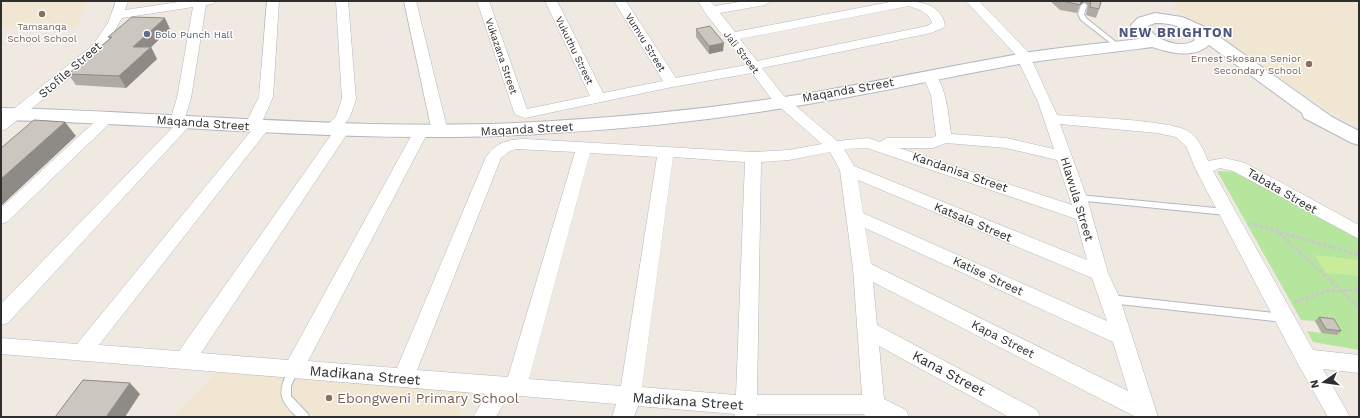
<svg xmlns="http://www.w3.org/2000/svg" width="1360" height="418" font-family="'Work Sans',sans-serif">
	<style>
		.education { fill: #f0e6d1 }
		.green { fill: #b6e59e }
		.pitch { fill: #c9ec9a }
		.lines { fill: none; stroke-linecap: round; stroke-linejoin: round }
		.lane-casing { stroke: #b4b7c1; stroke-width: 2 }
		.street-casing { stroke: #b4b7c1; stroke-width: 1 }
		.secondary-casing { stroke: #b4b7c1; stroke-width: 2 }
		.path { stroke: #c9c9c9; stroke-width: 3; stroke-dasharray: 3.5 2; stroke-linecap: butt }
		.lane { fill: #fff; fill-rule: evenodd }
		.street { fill: #fff; fill-rule: evenodd }
		.secondary { fill: #fff; fill-rule: evenodd }
		.wall { fill: #afaba4 }
		.shaded-wall { fill: #8e8b86 }
		.building { fill: #cbc7bf; stroke: #8e8b86 }
		.education-dot { fill: #8d6e63; stroke: #fff; stroke-width: 1.5 }
		.service-dot { fill: #5c6f8a; stroke: #fff; stroke-width: 1.5 }
		.labels { text-anchor: middle; stroke-width: 3; stroke-linejoin: round; paint-order: stroke }
		.far-education-label { font-size: 10px; fill: #785e54; stroke: #fff }
		.far-service-label { font-size: 10px; fill: #4e5e75; stroke: #fff; text-anchor: start }
		.far-street-label { font-size: 10px; fill: #2e2e2e; stroke: #fff }
		.street-label { font-size: 12px; fill: #2e2e2e; stroke: #fff }
		.far-district-label { font-size: 13px; font-weight: bold; letter-spacing: 1px; fill: #4d5680; stroke: #fff }
		.near-street-label { font-size: 14px; fill: #2e2e2e; stroke: #fff }
		.near-education-label { font-size: 14px; fill: #785e54; stroke: #fff; text-anchor: start }
	</style>
	<rect width="100%" height="100%" fill="#efe9e1"/>
	<g class="education">
		<polygon points="1,1 88,1 77,28 1,29"/>
		<polygon points="1176,1 1359,1 1359,127 1342,119 1174,8"/>
		<polygon points="225,364 471,383 458,417 173,417"/>
	</g>
	<polygon class="green" points="1217,171 1240,172 1359,238 1359,350 1313,342 1307,331 1321,333 1315,321 1301,320"/>
	<polygon class="pitch" points="1315,255 1359,260 1359,276 1326,273"/>
	<g class="lines">
		<defs>
			<g id="lane">
				<polygon points="1084,3 1087,5 1084,14 1086,18 1121,46 1121,48 1117,48 1081,20 1078,14 1081,5"/>
				<polygon points="1079,195 1226,209 1230,212 1226,215 1076,200 1075,198"/>
				<polygon points="1110,295 1283,314 1286,315 1288,318 1286,321 1283,322 1110,303 1107,301 1105,299 1107,297"/>
				<path d="M293 366 296 367 298 370 291 386V396L308 414 309 417H297C277 398 278 391 290 367Z"/>
			</g>
			<g id="street">
				<polygon points="116,1 128,1 125,10 185,1 215,1 213,4 206,5 191,98 185,118 191,119 193,122 8,323 1,325 1,304 175,125 170,121 177,98 193,7 122,18 102,52 6,129 1,131 1,119 92,46 108,23"/>
				<path d="M267 1H279L273 97 262 122 267 124 270 127 99 345 179 351 331 135 326 133 323 130 336 116 342 99 336 1H348L356 99 350 117 342 127 346 128 349 131 201 353 288 360 415 129H425L428 132 308 361 397 368 486 157C496 142 509 139 526 139L753 152 789 150 822 144 773 101 752 73 672 87 525 118 516 115 514 112 477 1H489L527 109 590 96 545 1H557L603 93 663 81 614 1H626L676 78 746 65 706 14 698 1H710L715 6 745 1H771L765 5 720 13 735 32 895 1C915 1 940 1 945 25L943 28 931 33 762 68 783 95 837 141 868 138 880 142 887 138H931L936 136 931 95 923 76 925 73H935C947 91 948 113 951 134L1006 138 1054 149 1038 102 1015 54 966 1H979L1028 52 1057 115C1082 117 1170 120 1188 131 1199 138 1203 149 1208 161L1225 158 1245 163 1359 225V239L1233 171 1220 168 1213 171 1313 350 1359 355V373L1323 369 1350 417H1328L1298 364 1196 170 1186 146 1176 137 1157 133 1060 124 1087 198 1108 273 1120 299 1158 417H1136L873 282 877 325 1037 410 1040 417H1009L879 346 884 399 906 410 909 417H865L864 414H757V417H735V414L638 406 634 417H612L616 404 509 395 496 417H473L487 394 1 354V338L77 344 251 131 247 130 244 127 259 97ZM909 6C918 9 930 13 932 23L927 26 757 61 740 39ZM946 143 1006 148 1057 160 1072 205 899 148H933ZM867 148 1076 219 1087 260 854 166 844 149ZM516 149 575 152 508 377 417 370 501 158 510 151ZM830 152 840 170 853 268 862 395H757L761 162 789 160ZM590 153 657 157 621 386 529 379ZM673 157 745 162 736 395 642 387ZM858 180 1092 278 1107 321 863 213ZM865 228 1113 342 1128 391 871 264Z"/>
				<polygon points="404,1 416,1 448,132 445,135 435,135 432,132"/>
				<polygon points="107,113 112,115 114,118 112,121 7,222 1,224 1,208 102,115"/>
			</g>
			<path id="secondary" d="M1155 13 1182 17 1207 28 1332 117 1359 131V145L1352 143 1304 118 1302 113 1209 45C1193 59 1171 53 1152 47 1108 53 1063 57 1019 64 951 76 882 92 814 103 728 118 640 128 553 133 369 146 185 124 1 120V108C185 112 368 133 553 121 639 116 725 107 810 93 880 81 949 66 1019 54 1059 47 1099 44 1139 39L1133 32 1131 25 1138 18ZM1155 23C1169 23 1189 26 1195 40 1183 50 1153 40 1148 26Z"/>
		</defs>
		<use href="#lane" class="lane-casing"/>
		<use href="#street" class="street-casing"/>
		<use href="#secondary" class="secondary-casing"/>
		<g class="path">
			<polyline points="1249,223 1359,255"/>
			<polyline points="1279,233 1359,307"/>
			<polyline points="1295,302 1328,291 1353,290 1359,288"/>
		</g>
		<use href="#lane" class="lane"/>
		<use href="#street" class="street"/>
		<use href="#secondary" class="secondary"/>
	</g>
	<g class="wall">
		<polygon points="1050,1 1102,1 1099,9 1096,18 1086,15 1088,5 1085,2 1080,4 1077,13 1060,10"/>
		<polygon points="170,29 151,47 157,59 126,88 76,85 68,74 110,39 108,37"/>
		<polygon points="696,29 723,51 709,54 696,37"/>
		<polygon points="1319,317 1341,331 1337,335 1322,333 1315,321"/>
	</g>
	<g class="shaded-wall">
		<polygon points="1081,1 1085,1 1080,5"/>
		<polygon points="165,18 170,29 145,53 151,47 157,59 126,88 119,76 133,47"/>
		<polygon points="724,43 723,51 709,54 709,46"/>
		<polygon points="65,122 76,136 1,206 1,179"/>
		<polygon points="130,383 140,394 125,417 106,417"/>
	</g>
	<g class="building">
		<polygon points="1063,1 1081,1 1080,5"/>
		<polygon points="1091,1 1101,1 1099,9 1090,7"/>
		<polygon points="132,17 165,18 133,47 151,47 119,76 68,74 112,37 108,37"/>
		<polygon points="710,26 724,43 709,46 696,29"/>
		<polygon points="34,120 65,122 1,179 1,148"/>
		<polygon points="1319,317 1334,319 1341,331 1326,329"/>
		<polygon points="83,380 130,383 106,417 55,417"/>
	</g>
	<g class="education-dot">
		<circle cx="42" cy="14" r="4"/>
		<circle cx="1309" cy="64" r="4"/>
		<circle cx="329" cy="398" r="4"/>
	</g>
	<circle class="service-dot" cx="147" cy="34" r="4"/>
	<g class="labels">
		<g class="far-education-label">
			<text x="42" y="30">Tamsanqa<tspan x="42" dy="12">School School</tspan></text>
			<text x="1301" y="62" text-anchor="end">Ernest Skosana Senior<tspan x="1301" dy="12">Secondary School</tspan></text>
		</g>
		<g class="far-service-label">
			<text x="155" y="38">Bolo Punch Hall</text>
		</g>
		<g class="far-street-label">
			<text transform="translate(646 42) rotate(58)" y="4">Vumvu Street</text>
			<text transform="translate(575 50) rotate(64)" y="4">Vukuthu Street</text>
			<text transform="translate(742 52) rotate(52)" y="4">Jali Street</text>
			<text transform="translate(502 56) rotate(71)" y="4">Vukazana Street</text>
		</g>
		<g class="street-label">
			<text transform="translate(70 70) rotate(-41)" y="4">Stofile Street</text>
			<text transform="translate(848 90) rotate(-10)" y="4">Maqanda Street</text>
			<text transform="translate(203 123) rotate(4)" y="4">Maqanda Street</text>
			<text transform="translate(527 129) rotate(-3)" y="4">Maqanda Street</text>
			<text transform="translate(960 172) rotate(19)" y="4">Kandanisa Street</text>
			<text transform="translate(1282 191) rotate(30)" y="4">Tabata Street</text>
			<text transform="translate(1077 199) rotate(73)" y="4">Hlawula Street</text>
			<text transform="translate(973 222) rotate(23)" y="4">Katsala Street</text>
			<text transform="translate(988 276) rotate(25)" y="4">Katise Street</text>
			<text transform="translate(1003 339) rotate(27)" y="4">Kapa Street</text>
		</g>
		<g class="far-district-label">
			<text x="1176" y="37">NEW BRIGHTON</text>
		</g>
		<g class="near-street-label">
			<text transform="translate(949 373) rotate(28)" y="5">Kana Street</text>
			<text transform="translate(365 375) rotate(5)" y="5">Madikana Street</text>
			<text transform="translate(688 401) rotate(4)" y="5">Madikana Street</text>
		</g>
		<g class="near-education-label">
			<text x="337" y="403">Ebongweni Primary School</text>
		</g>
	</g>
	<rect width="1360" height="418" fill="none" stroke="#2e2e2e" stroke-width="4"/>
	<g transform="translate(1324 382) rotate(257)" stroke="#ffffff" stroke-width="3" paint-order="stroke">
	<path d="M0-3L7 15L0 10L-7 15Z" fill="#2e2e2e"/>
	<text y="-6" font-size="11" font-weight="bold" text-anchor="middle" fill="#2e2e2e">N</text>
	</g>
</svg>
